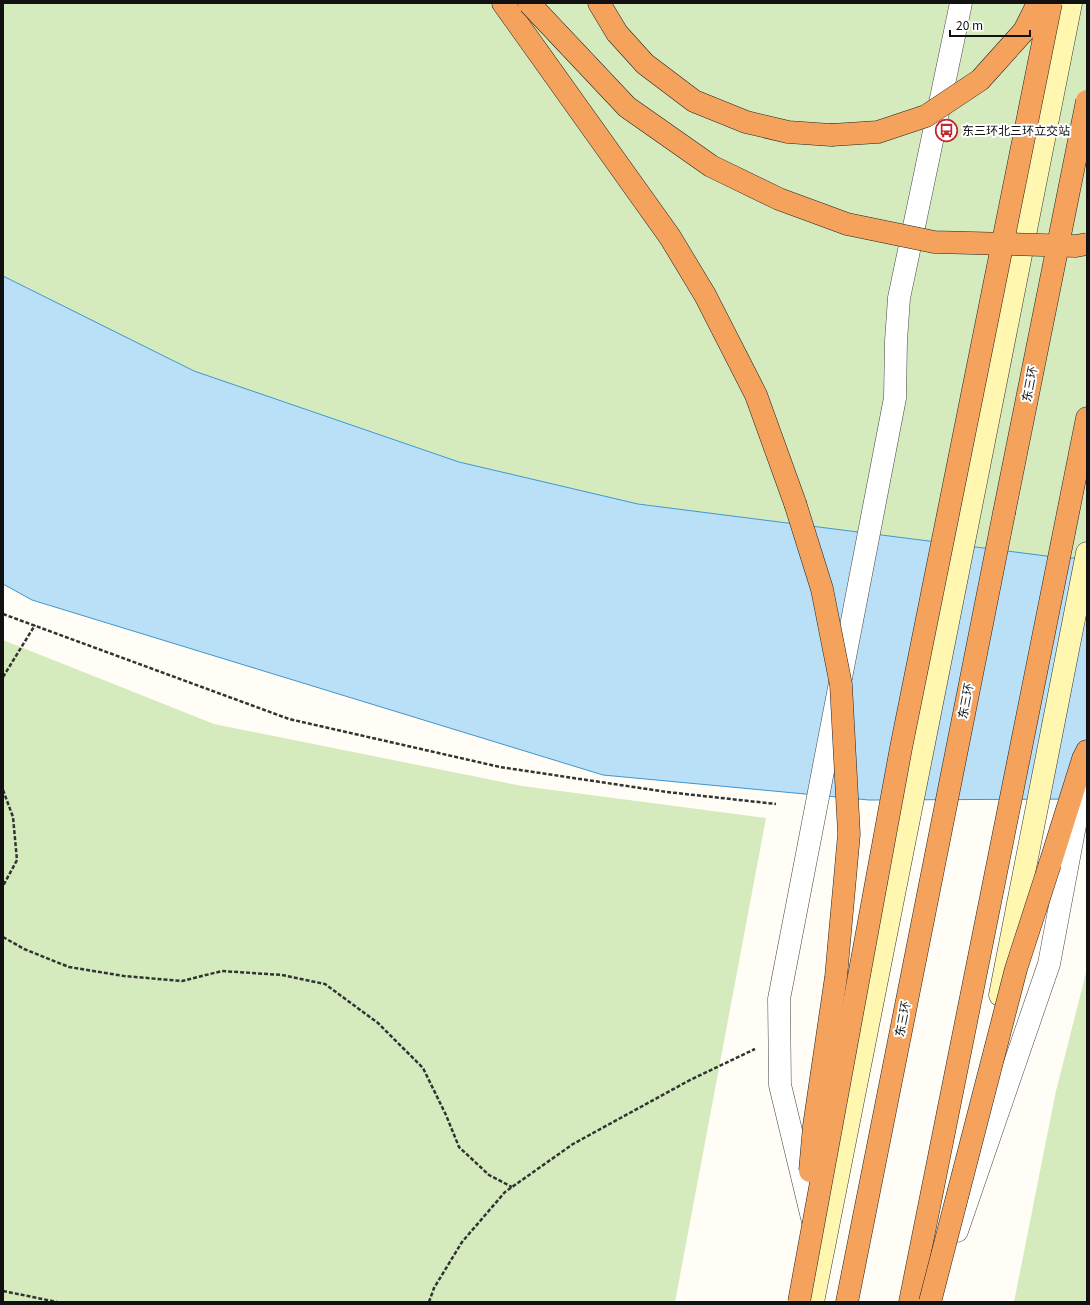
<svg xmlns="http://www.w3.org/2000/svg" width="1090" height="1305" font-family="Georgia,'Noto Sans SC',serif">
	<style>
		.green { fill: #d5ebbd }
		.water { fill: #b9e0f7; stroke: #3f96cf }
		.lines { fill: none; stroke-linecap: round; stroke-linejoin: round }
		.street-casing { stroke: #444; stroke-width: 23 }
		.secondary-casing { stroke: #333; stroke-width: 23 }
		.highway-casing { stroke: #222; stroke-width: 23 }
		.path { stroke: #333; stroke-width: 2.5; stroke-dasharray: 4 2; stroke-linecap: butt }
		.street { stroke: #fff; stroke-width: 22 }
		.secondary { stroke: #fff6b0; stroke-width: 22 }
		.highway { stroke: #f5a25d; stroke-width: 22 }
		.highway-bridge-casing { stroke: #222; stroke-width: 23; stroke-linecap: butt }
		.highway-bridge { stroke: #f5a25d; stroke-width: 22 }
		.labels { text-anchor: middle; stroke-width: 4; stroke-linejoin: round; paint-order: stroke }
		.poi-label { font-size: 12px; fill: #111; stroke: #fff; text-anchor: start }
		.street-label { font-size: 12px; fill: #111; stroke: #fff }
	</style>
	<rect width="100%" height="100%" fill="#fffdf5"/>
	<g class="green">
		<polygon points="3,3 1087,3 1087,558 1062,558 638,504 459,462 194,371 3,276"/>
		<polygon points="3,640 214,724 522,786 766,818 675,1302 3,1302"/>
		<polygon points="1087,969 1087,1302 1014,1302 1056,1091"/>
	</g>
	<polygon class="water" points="3,276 194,371 459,462 638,504 1062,558 1087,558 1087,799 869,800 603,775 32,600 3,584"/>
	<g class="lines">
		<defs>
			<g id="street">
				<polyline points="814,1226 780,1085 779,999 895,398 896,341 899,298 961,3"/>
				<polyline points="957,1231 1049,964 1082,788"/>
			</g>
			<g id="secondary">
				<polyline points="1000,995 1087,553"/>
				<polyline points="813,1302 1071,3"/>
			</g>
			<g id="highway">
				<polyline points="503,3 670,237 705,295 756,395 795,503"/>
				<polyline points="599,3 617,33 645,64 694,101 746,122 788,132 831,135"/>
				<polyline points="1050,864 1083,759 1087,751"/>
				<polyline points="847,1302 1004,513"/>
				<polyline points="910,1302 1087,418"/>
			</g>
		</defs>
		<use href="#street" class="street-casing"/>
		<use href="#secondary" class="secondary-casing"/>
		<use href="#highway" class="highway-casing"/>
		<g class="path">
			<polyline points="3,614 289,719 500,767 667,792 776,804"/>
			<polyline points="3,677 35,625"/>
			<polyline points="3,790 13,817 17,860 3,886"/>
			<polyline points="3,937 24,949 69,967 124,976 182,981 222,971 282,975 325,984 378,1023 423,1068 446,1115 459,1147 489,1175 512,1187"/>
			<polyline points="3,1291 57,1302"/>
			<polyline points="429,1302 434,1288 462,1242 505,1192 573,1144 690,1080 755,1049"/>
		</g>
		<use href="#street" class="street"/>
		<use href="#secondary" class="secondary"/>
		<use href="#highway" class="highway"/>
		<defs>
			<g id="highway-bridge">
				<polyline points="529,3 627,107 711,166 779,199 847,224 934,242 1076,246 1087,244"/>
				<polyline points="831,135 878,132 926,116 980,80 1024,31 1038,3"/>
				<polyline points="795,503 822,589 841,685 849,834 836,977 814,1126 810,1171"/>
				<polyline points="1004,513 1087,101"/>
				<polyline points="799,1302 901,748 1051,3"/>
				<polyline points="930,1302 1016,969 1050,864"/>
			</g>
		</defs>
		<use href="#highway-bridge" class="highway-bridge-casing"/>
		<use href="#highway-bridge" class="highway-bridge"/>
	</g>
	<defs>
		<symbol id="bus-ring" viewBox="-11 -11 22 22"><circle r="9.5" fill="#fff" stroke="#c4262e" stroke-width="1.5"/><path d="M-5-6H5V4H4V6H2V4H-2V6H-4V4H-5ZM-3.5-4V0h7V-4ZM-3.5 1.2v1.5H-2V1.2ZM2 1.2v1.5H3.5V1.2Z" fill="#c4262e"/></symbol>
	</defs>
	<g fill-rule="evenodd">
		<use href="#bus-ring" x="934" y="118" width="25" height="25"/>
	</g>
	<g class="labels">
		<g class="poi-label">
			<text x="962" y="135">东三环北三环立交站</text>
		</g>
		<g class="street-label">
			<text transform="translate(1030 384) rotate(-79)" y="4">东三环</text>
			<text transform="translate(966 701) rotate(-79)" y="4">东三环</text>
			<text transform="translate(903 1019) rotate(-79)" y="4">东三环</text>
		</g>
	</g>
	<rect width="1090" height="1305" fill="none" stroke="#111111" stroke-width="8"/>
	<path d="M950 30v6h80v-6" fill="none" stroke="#111111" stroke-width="2"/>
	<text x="956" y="30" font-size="12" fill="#111111" stroke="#ffffff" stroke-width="3" paint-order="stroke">20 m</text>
</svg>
